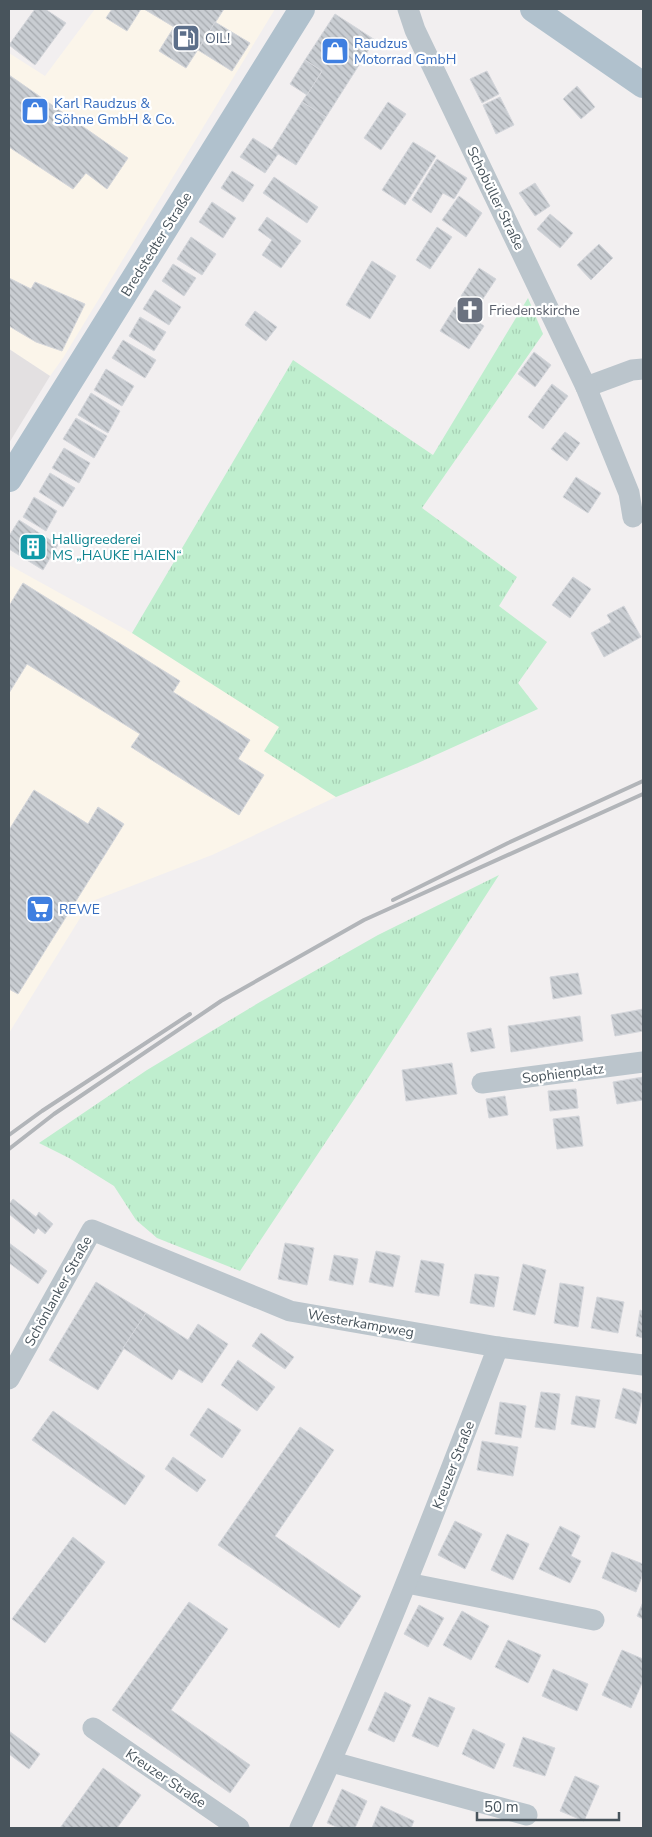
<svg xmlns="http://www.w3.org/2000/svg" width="652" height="1837" font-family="'Nunito Sans',sans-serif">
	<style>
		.commercial { fill: #fbf5ea }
		.education { fill: #e3e0e1 }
		.grass { fill: url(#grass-tufts) }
		.building { fill: url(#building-back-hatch); stroke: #d4d6db }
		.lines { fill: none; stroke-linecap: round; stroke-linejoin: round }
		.minor { stroke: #bbc5cc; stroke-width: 21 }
		.major { stroke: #b0c1cd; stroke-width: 26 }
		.rail { stroke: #b2b5b9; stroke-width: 4 }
		.labels { text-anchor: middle; stroke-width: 4.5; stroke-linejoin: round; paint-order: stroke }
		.service-label { font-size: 14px; fill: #4e5e75; stroke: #fff; text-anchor: start }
		.shop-label { font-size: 14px; fill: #366cbe; stroke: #fff; text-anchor: start }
		.street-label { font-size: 14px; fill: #48545c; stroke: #fff }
		.worship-label { font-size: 14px; fill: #5b616d; stroke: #fff; text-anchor: start }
		.culture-label { font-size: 14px; fill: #0d838f; stroke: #fff; text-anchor: start }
	</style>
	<defs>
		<pattern id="grass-tufts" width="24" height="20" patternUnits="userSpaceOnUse" patternTransform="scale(1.25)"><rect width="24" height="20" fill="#bfeece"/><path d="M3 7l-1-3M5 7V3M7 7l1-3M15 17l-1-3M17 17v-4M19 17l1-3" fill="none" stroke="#a6ceb3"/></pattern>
		<pattern id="building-back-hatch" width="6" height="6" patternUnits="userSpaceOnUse" patternTransform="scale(1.25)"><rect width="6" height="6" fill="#c9cdd2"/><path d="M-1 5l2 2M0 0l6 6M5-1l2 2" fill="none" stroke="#a5a9ae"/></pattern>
	</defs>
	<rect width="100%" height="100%" fill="#f2eff0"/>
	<g class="commercial">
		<polygon points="95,9 275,9 63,358 50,376 9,349 9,53 45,76"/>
		<polygon points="9,565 132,633 280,727 264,751 336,797 212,855 90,902 9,1033"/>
	</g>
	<polygon class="education" points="9,349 50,376 9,443"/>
	<g class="grass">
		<polygon points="528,298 543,334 422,508 517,577 499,606 547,642 518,683 538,709 418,763 336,797 264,751 279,727 132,633 293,360 433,455"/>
		<polygon points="499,875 363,1086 240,1271 157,1238 136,1220 114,1186 69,1158 39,1143 147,1070 260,1002 378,935"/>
	</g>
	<g class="building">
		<polygon points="35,9 45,9 66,23 35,65 9,45"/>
		<polygon points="112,9 141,9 127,31 106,18"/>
		<polygon points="144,9 224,9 186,68 159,51 174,27"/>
		<polygon points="335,14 375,40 326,117 302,102 322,71 305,60"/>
		<polygon points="215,22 250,43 232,71 198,50"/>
		<polygon points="305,60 322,71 307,95 290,84"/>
		<polygon points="487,71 499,94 482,103 470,79"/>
		<polygon points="9,75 128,158 107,189 86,173 73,189 9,147"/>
		<polygon points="577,86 595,107 581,119 563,99"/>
		<polygon points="500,97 514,125 496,134 483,105"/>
		<polygon points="302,102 326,117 296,165 272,150"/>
		<polygon points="388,102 406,114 381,150 364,138"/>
		<polygon points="253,138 278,154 265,173 240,157"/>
		<polygon points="413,142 436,156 405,205 382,190"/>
		<polygon points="437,159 467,178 454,199 443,193 431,213 412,200"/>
		<polygon points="232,171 254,185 243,202 221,188"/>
		<polygon points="274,177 318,207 307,223 263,193"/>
		<polygon points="535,183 550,206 535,216 519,193"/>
		<polygon points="459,196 482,213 466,237 442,220"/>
		<polygon points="212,202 236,218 223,238 199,222"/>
		<polygon points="550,214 573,233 560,248 537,229"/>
		<polygon points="267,217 301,241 281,268 262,255 272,240 258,230"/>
		<polygon points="437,227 452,237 430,269 416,260"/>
		<polygon points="191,237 216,254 202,275 177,259"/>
		<polygon points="599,244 613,258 591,280 577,265"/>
		<polygon points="372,261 396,276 370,319 346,305"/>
		<polygon points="173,264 196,278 184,296 162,281"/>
		<polygon points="479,268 496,279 471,317 484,326 469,349 440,331 455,307 463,313 470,302 461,296"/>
		<polygon points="9,278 31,289 35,282 85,304 62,351 36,342 9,326"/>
		<polygon points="155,290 181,307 169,325 143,309"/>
		<polygon points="255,311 277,327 266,341 245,325"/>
		<polygon points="140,317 166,332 154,351 129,336"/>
		<polygon points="123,340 156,360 145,378 112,358"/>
		<polygon points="534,352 551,365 535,387 518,374"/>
		<polygon points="106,369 134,386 122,406 94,390"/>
		<polygon points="552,384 568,396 543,429 528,417"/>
		<polygon points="91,393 120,411 108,433 78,415"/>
		<polygon points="76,418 107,436 94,458 63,439"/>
		<polygon points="565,432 580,443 567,461 551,449"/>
		<polygon points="64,448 90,463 79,483 52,468"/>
		<polygon points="50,473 75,488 63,507 39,492"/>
		<polygon points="576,477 601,493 588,513 563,497"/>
		<polygon points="34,497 57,511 46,531 23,517"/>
		<polygon points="19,520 58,545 43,570 9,549 9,536"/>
		<polygon points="573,577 591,589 570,618 552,605"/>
		<polygon points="23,583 180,681 173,692 250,740 238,759 264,775 239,815 131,747 140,734 27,664 9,693 9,606"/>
		<polygon points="624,606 641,637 604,657 591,633 611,622 607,615"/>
		<polygon points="34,790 88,824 98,807 124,824 18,994 9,989 9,830"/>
		<polygon points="578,973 582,994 553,999 550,977"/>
		<polygon points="643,1009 643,1031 615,1036 611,1015"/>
		<polygon points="580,1016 583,1041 511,1052 508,1026"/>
		<polygon points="491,1028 495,1048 471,1052 467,1033"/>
		<polygon points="452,1063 457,1094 406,1101 402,1070"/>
		<polygon points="643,1077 643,1100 617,1104 613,1082"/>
		<polygon points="576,1089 578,1108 550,1111 548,1091"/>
		<polygon points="505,1096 508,1115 489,1118 486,1099"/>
		<polygon points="579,1116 583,1146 557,1149 553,1119"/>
		<polygon points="13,1199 36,1217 39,1212 53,1224 45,1234 38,1228 34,1234 9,1214 9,1204"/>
		<polygon points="9,1243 47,1271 38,1284 9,1263"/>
		<polygon points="285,1243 314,1248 307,1285 278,1279"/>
		<polygon points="376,1251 400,1256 393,1287 369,1282"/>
		<polygon points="334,1255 358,1259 353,1285 329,1280"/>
		<polygon points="421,1260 444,1264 439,1296 415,1292"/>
		<polygon points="523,1264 546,1270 535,1315 513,1310"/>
		<polygon points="475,1274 499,1277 494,1307 470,1303"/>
		<polygon points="96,1282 146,1313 98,1390 49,1360"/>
		<polygon points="560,1283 584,1287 578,1327 554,1323"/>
		<polygon points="597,1297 624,1302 618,1333 591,1328"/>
		<polygon points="640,1310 643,1311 643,1338 636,1336"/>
		<polygon points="146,1313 188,1340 198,1324 228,1344 202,1383 179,1369 172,1380 123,1348"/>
		<polygon points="261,1333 294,1357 285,1369 252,1346"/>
		<polygon points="238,1360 275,1387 257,1411 221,1385"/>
		<polygon points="623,1388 643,1394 636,1424 615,1418"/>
		<polygon points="541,1392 560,1394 555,1430 535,1427"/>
		<polygon points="576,1396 600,1400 595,1428 571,1424"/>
		<polygon points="500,1402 526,1406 521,1438 495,1434"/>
		<polygon points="208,1408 241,1430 222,1458 190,1435"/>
		<polygon points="53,1411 145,1476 125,1505 32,1440"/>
		<polygon points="300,1427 334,1450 275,1536 361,1596 339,1628 218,1545"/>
		<polygon points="482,1441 518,1447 513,1476 477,1470"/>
		<polygon points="173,1457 206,1480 197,1492 165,1469"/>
		<polygon points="455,1521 482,1534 465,1569 438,1555"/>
		<polygon points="560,1526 580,1536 571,1556 581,1561 570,1583 539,1569"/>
		<polygon points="507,1534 529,1544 513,1580 491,1570"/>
		<polygon points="73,1537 105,1562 45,1643 12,1619"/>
		<polygon points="612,1552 643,1564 643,1574 636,1592 602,1578"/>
		<polygon points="189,1602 228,1629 171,1710 250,1765 230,1793 112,1710"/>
		<polygon points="643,1602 643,1619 637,1616"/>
		<polygon points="419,1605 444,1618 428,1647 404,1634"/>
		<polygon points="462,1611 489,1626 471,1660 443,1645"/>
		<polygon points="508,1640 541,1655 528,1683 495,1667"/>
		<polygon points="622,1650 643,1659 643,1681 631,1708 602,1695"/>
		<polygon points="553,1669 588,1684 577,1711 542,1696"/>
		<polygon points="385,1692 411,1705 394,1742 368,1730"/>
		<polygon points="429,1697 455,1708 438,1747 412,1736"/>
		<polygon points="473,1729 505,1744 494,1769 462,1754"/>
		<polygon points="9,1731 40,1754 29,1769 9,1754"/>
		<polygon points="523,1737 555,1748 545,1776 513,1766"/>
		<polygon points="103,1768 141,1795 117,1828 60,1828"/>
		<polygon points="575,1776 599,1786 584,1821 560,1811"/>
		<polygon points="342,1789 367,1801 355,1828 339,1828 327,1823"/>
		<polygon points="381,1806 414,1821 411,1828 372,1828"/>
	</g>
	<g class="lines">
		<g class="minor">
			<polyline points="408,9 415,30 586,387 632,370 643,369"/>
			<polyline points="586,387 629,493 633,517"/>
			<polyline points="482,1083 643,1062"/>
			<polyline points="9,1379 92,1230 290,1311 498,1347 643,1365"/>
			<polyline points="407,1583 594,1620"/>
			<polyline points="93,1728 239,1828"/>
			<polyline points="332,1762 527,1815"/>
			<path d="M300 1828C374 1671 436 1509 498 1347"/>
		</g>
		<g class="major">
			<polyline points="533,9 643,85"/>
			<polyline points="9,479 302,9"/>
		</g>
		<g class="rail">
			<polyline points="393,900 508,843 643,781"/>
			<polyline points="9,1135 42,1111 190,1014"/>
			<polyline points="9,1149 54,1114 221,1001 364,920 643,794"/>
		</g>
	</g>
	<defs>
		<symbol id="fuel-square" viewBox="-11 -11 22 22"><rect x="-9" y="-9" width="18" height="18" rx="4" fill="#5c6f8a" stroke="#fff"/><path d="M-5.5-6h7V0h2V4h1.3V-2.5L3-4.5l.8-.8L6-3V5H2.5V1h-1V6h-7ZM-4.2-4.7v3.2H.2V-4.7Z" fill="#fff"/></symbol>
		<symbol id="shop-square" viewBox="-11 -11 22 22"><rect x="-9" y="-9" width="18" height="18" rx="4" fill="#3f7fe0" stroke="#fff"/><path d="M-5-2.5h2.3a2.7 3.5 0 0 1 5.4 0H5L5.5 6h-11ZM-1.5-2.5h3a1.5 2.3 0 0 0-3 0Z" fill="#fff"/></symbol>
		<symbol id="church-square" viewBox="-11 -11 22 22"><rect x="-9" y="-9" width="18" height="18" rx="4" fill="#6b7280" stroke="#fff"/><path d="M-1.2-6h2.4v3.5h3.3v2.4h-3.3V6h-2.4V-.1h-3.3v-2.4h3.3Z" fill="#fff"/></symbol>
		<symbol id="building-square" viewBox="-11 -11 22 22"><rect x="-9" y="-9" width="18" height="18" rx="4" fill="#0f9aa8" stroke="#fff"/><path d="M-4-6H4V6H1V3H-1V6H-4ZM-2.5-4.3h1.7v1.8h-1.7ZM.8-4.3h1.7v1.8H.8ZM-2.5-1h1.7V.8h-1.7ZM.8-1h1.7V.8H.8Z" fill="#fff"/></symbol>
		<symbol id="supermarket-square" viewBox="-11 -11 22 22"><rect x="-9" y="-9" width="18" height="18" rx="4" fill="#3f7fe0" stroke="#fff"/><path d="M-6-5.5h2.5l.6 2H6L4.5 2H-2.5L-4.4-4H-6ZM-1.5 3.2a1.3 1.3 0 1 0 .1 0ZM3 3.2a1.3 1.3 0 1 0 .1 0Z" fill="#fff"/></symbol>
	</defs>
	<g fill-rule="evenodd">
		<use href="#fuel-square" x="170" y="22" width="32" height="32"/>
		<use href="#shop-square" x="319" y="35" width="32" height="32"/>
		<use href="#shop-square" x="19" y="95" width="32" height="32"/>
		<use href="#church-square" x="454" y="294" width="32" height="32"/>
		<use href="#building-square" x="17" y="531" width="32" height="32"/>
		<use href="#supermarket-square" x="24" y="893" width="32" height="32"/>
	</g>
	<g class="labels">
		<g class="service-label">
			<text x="205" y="43">OIL!</text>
		</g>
		<g class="shop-label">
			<text x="354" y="48">Raudzus<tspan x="354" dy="16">Motorrad GmbH</tspan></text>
			<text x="54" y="108">Karl Raudzus &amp;<tspan x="54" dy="16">Söhne GmbH &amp; Co.</tspan></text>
			<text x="59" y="914">REWE</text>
		</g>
		<g class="street-label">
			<text transform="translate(496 198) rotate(64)" y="5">Schobüller Straße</text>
			<text transform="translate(156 244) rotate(-58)" y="5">Bredstedter Straße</text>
			<text transform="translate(563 1073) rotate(-7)" y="5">Sophienplatz</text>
			<text transform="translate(58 1291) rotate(-61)" y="5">Schönlanker Straße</text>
			<text transform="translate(361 1323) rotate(10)" y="5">Westerkampweg</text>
			<text transform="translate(453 1465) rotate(-69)" y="5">Kreuzer Straße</text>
			<text transform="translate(166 1778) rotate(34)" y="5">Kreuzer Straße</text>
		</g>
		<g class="worship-label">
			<text x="489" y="315">Friedenskirche</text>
		</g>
		<g class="culture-label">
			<text x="52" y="544">Halligreederei<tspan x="52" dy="16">MS „HAUKE HAIEN“</tspan></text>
		</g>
	</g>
	<rect width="652" height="1837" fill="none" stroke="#48545c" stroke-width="20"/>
	<path d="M477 1812v8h142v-8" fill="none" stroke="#48545c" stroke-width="2.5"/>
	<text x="484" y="1812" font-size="15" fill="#48545c" stroke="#ffffff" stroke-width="4" paint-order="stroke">50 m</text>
</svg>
